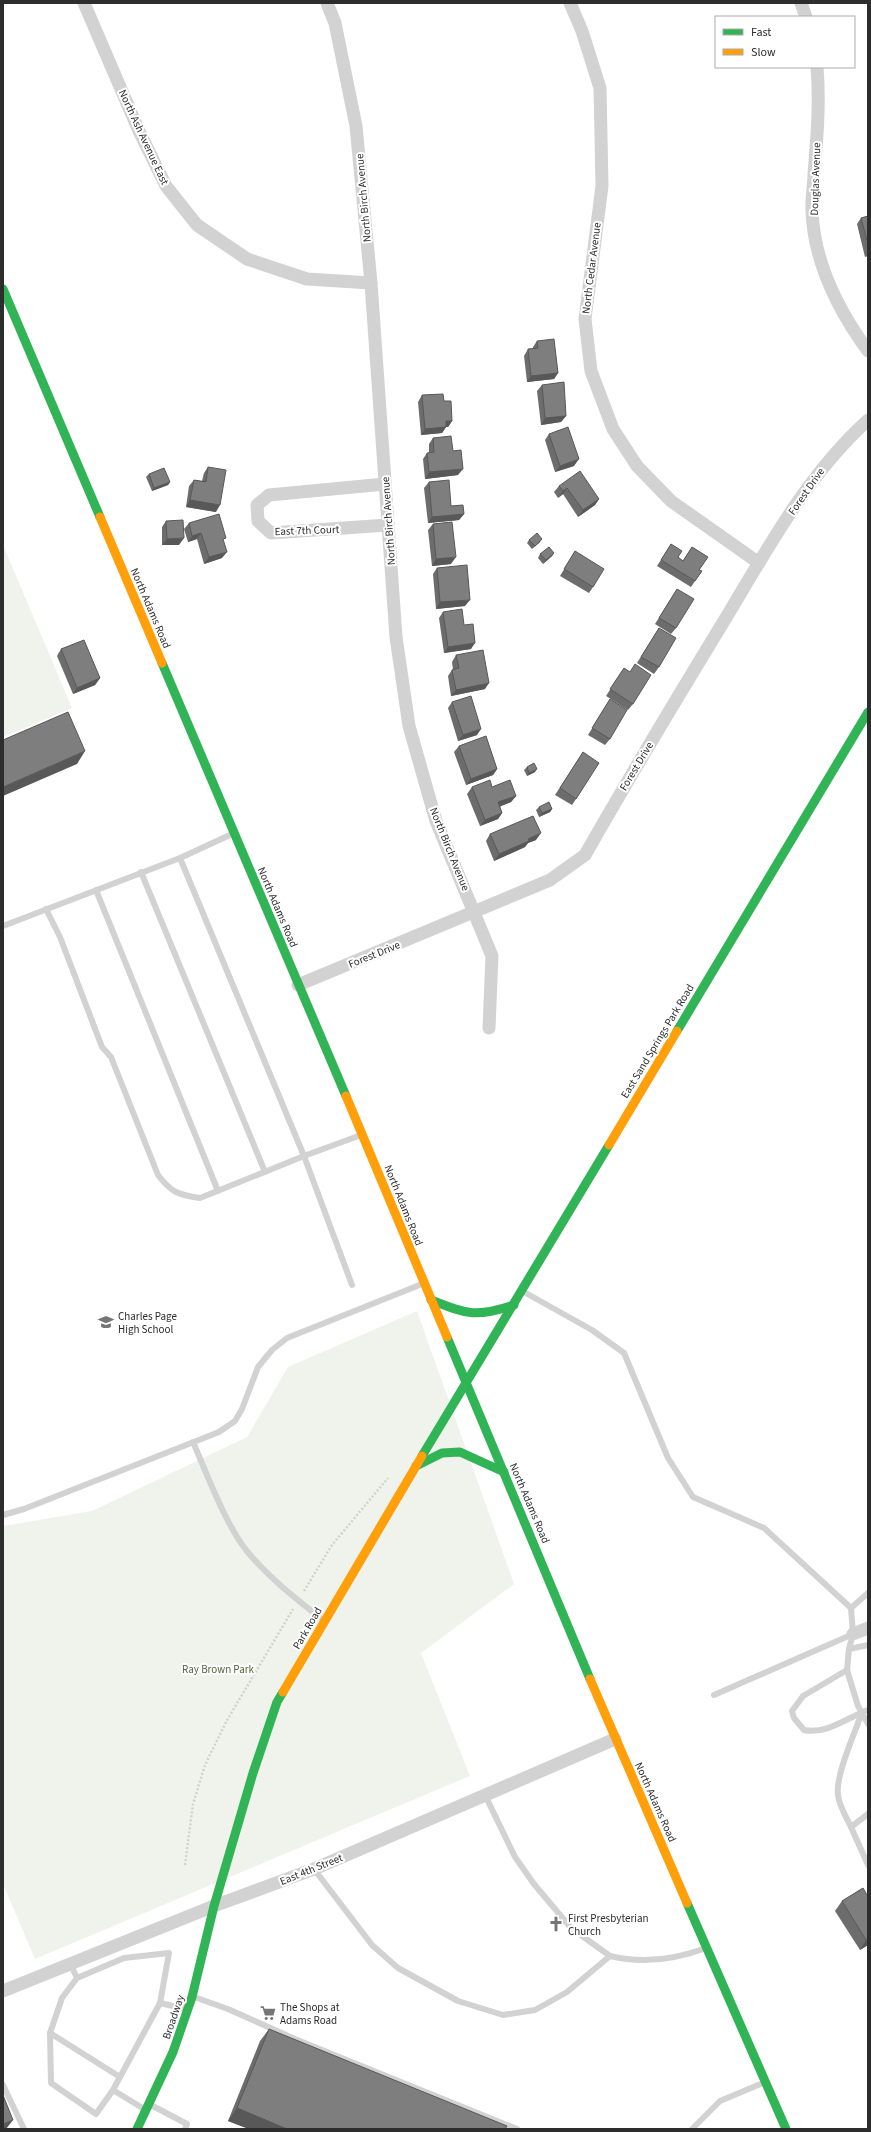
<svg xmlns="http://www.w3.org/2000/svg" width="871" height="2132" font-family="'Source Sans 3',sans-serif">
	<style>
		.green { fill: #f0f3eb }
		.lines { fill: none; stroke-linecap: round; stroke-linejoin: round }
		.path { stroke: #d2d2d2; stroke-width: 2.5; stroke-dasharray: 2 2; stroke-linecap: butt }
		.lane { stroke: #d2d2d2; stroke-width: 6 }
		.street { stroke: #d2d2d2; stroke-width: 13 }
		.fast { stroke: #30b455; stroke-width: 9 }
		.slow { stroke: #ff9f0a; stroke-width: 9 }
		.wall { fill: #6c6c6c }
		.shaded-wall { fill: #585858 }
		.building { fill: #7e7e7e; stroke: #585858 }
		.labels { text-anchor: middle; stroke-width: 4; stroke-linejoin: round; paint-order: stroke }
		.street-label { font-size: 11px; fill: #2d2d2d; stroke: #fff }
		.poi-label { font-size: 11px; fill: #2d2d2d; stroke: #fff; text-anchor: start }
		.park-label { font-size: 11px; fill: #52663d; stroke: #fff }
	</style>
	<rect width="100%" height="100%" fill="#fff"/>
	<g class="green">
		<polygon points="3,545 72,708 3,737"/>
		<polygon points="417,1311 514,1584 421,1653 470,1776 35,1959 3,1884 3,1526 92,1511 247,1437 288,1367"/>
	</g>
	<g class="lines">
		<g class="path">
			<polyline points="304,1591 332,1545 388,1478"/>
			<polyline points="185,1865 193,1804 205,1765 226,1722 293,1609"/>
		</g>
		<g class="lane">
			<polyline points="141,872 265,1172"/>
			<polyline points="96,890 218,1191"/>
			<path d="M46 909 60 937 102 1047 111 1057 158 1175C171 1192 178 1195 200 1198L304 1156 180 858"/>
			<polyline points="3,926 180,858 232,834"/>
			<polyline points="352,1285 304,1156 361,1135"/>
			<polyline points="524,1292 592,1330 624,1353 668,1458 693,1497 764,1528 851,1608 853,1634 849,1649 847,1670 858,1706 868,1724"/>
			<path d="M193 1442C207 1474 225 1523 246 1550 268 1577 295 1598 323 1620"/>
			<polyline points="3,1515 24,1509 219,1432 235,1421 242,1409 258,1367 272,1350 287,1338 422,1284"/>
			<polyline points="851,1608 868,1593"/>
			<polyline points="849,1649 868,1645"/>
			<path d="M847 1670 803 1696 792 1711 794 1718 804 1730C826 1735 848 1717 868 1710"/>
			<polyline points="714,1695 853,1634"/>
			<path d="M862 1712C855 1733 835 1776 838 1795 839 1806 847 1818 851 1827L868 1814"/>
			<polyline points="485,1795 515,1857 534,1884 571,1928 610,1956"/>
			<polyline points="851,1827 868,1865"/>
			<path d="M314 1869 372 1945 398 1968 458 2001 503 2015 535 2010 567 1992 610 1956C643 1964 674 1960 706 1948"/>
			<polyline points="70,1963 77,1978 62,1998 50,2033 51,2083 96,2114 113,2090 160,2003 169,1953 124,1958 77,1978"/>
			<polyline points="194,1997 228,2009 295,2039 517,2129"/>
			<polyline points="160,2003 186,2009"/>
			<polyline points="50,2033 120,2077"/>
			<polyline points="3,2085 24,2129"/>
			<polyline points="113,2090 144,2109"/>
			<polyline points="151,2105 187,2124 185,2129"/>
			<polyline points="692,2129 720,2101 763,2083"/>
		</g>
		<g class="street">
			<polyline points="84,3 139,131 166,186 197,225 247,259 307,279 371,283"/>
			<polyline points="327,3 335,23 356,126 371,283 396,637 409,726 436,821 492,956 489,1028"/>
			<polyline points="570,3 582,31 600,88 602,186 585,319 591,371 613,429 637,466 671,501 759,563"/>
			<polyline points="801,3 806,17"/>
			<path d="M817 67C820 103 817 138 814 174 814 186 811 199 812 211 814 262 838 310 868 351"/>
			<polyline points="385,484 269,495 257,505 258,521 271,533 388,525"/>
			<path d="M298 985 550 880 585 855C630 776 677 698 724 621 767 550 806 476 868 420"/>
			<polyline points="853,1634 868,1628"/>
			<polyline points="3,1991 214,1906 314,1869 615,1739"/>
		</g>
		<g class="fast">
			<polyline points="3,289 100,517"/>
			<polyline points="162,663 346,1096"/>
			<polyline points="677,1031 868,712"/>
			<path d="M431 1300C467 1314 476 1318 514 1305"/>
			<polyline points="447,1337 590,1679"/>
			<polyline points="422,1456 609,1145"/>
			<polyline points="416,1466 442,1453 460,1452 504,1472"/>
			<polyline points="687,1903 786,2129"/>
			<polyline points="137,2129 173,2052 192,1997 214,1906 253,1773 277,1702 283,1692"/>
		</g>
		<g class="slow">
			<polyline points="100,517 162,663"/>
			<polyline points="346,1096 447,1337"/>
			<polyline points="609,1145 677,1031"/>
			<polyline points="590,1679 687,1903"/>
			<polyline points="283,1692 422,1456"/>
		</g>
	</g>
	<g class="wall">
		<polygon points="868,216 868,256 865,257 857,224 861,218"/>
		<polygon points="537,341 558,373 554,379 527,382 524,356 528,349 533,349 533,347"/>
		<polygon points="542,385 566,416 561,422 541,425 537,391"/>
		<polygon points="422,395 444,401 452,421 448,427 446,427 442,433 421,435 418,402"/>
		<polygon points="549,434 574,466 555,472 545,440"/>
		<polygon points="433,438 453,451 458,475 425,479 423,459 427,453 429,453 429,444"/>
		<polygon points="208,467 216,512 186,507 189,486 194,480 202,481 204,473"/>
		<polygon points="149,474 170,482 168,485 152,491 146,477"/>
		<polygon points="429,482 451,506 464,514 459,520 428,523 424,488"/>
		<polygon points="559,486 599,499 595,505 578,517 563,494 558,498 554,492"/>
		<polygon points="166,521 179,545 162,545 162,527"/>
		<polygon points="189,523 223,541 222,558 204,564 197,539 188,542 184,529"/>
		<polygon points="433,524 451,564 432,566 428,530"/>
		<polygon points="529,540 540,542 532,549 527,543"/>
		<polygon points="671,544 678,557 683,561 692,547 699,570 695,581 691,587 657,566"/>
		<polygon points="575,551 593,587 589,593 560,576"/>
		<polygon points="554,553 552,556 543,564 538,558 540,554"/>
		<polygon points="437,568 465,606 436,609 433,574"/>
		<polygon points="677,589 676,628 671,634 655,624"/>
		<polygon points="443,612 464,625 471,649 444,653 439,618"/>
		<polygon points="659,628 659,667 654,674 637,663"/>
		<polygon points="61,649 100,678 95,685 73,694 57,656"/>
		<polygon points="456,655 485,689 451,696 448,676 452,670 453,670 452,662"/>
		<polygon points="620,674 633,704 628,710 606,696"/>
		<polygon points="610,699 610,739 605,745 588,735"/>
		<polygon points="452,702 477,735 458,741 448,708"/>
		<polygon points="459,746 497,769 493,775 466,785 454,752"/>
		<polygon points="583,752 576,799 572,805 555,795"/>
		<polygon points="527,767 535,772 527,776 524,770"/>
		<polygon points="472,787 492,787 516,796 511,802 500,806 502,813 498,819 480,826 467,794"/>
		<polygon points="539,807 552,809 550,812 539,817 536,810"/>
		<polygon points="490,834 536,840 528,843 525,847 494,861 486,841"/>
		<polygon points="863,1888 868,1945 860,1950 835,1911 842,1901"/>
		<polygon points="269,2029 505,2129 249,2129 228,2121 260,2041"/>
	</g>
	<g class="shaded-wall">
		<polygon points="558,373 554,379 527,382 531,376"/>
		<polygon points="566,416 561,422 541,425 545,418"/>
		<polygon points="446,421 452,421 448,427 446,427 442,433 421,435 425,429"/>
		<polygon points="579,459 574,466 555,472 560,466"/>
		<polygon points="463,469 458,475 425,479 429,472"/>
		<polygon points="170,482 168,485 152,491 154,488"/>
		<polygon points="567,488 563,494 558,498 563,491"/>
		<polygon points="599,499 595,505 578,517 583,510"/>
		<polygon points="190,500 220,505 216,512 186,507"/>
		<polygon points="464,514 459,520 428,523 432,517"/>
		<polygon points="201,533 197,539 188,542 192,536"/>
		<polygon points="184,538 179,545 162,545 167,539"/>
		<polygon points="542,539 540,542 532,549"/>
		<polygon points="227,552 222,558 204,564 209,557"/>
		<polygon points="554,553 552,556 543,564 546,560"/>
		<polygon points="456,557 451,564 432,566 436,559"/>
		<polygon points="470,600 465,606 436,609 440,602"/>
		<polygon points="475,643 471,649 444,653 448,647"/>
		<polygon points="100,678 95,685 73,694 77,688"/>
		<polygon points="489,683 485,689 451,696 456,690"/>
		<polygon points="481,729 477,735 458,741 463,735"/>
		<polygon points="85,751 77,764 3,796 3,787"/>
		<polygon points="497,769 493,775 466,785 471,779"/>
		<polygon points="537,769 535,772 527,776 529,773"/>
		<polygon points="516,796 511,802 494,809 498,802"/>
		<polygon points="552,809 550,812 539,817 542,813"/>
		<polygon points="502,813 498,819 480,826 485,820"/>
		<polygon points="541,833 536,840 528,843 525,847 494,861 499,854 528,839"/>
		<polygon points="868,1939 868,1945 860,1950 866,1940"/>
		<polygon points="237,2108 287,2129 249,2129 228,2121"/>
		<polygon points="13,2120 6,2129 3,2129 3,2124"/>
	</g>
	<g class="building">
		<polygon points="868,216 868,244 861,218"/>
		<polygon points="554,339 558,373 531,376 528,349 538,348 537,341"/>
		<polygon points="564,382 566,416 545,418 542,385"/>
		<polygon points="443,394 444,401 451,401 452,421 446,421 446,427 425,429 422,395"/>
		<polygon points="568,427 579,459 560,466 549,434"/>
		<polygon points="451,436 453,451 461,450 463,469 429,472 427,453 434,452 433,438"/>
		<polygon points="208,467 226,470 220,505 190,500 194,480 206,482"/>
		<polygon points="164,468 170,482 154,488 149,474"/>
		<polygon points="580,471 599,499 583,510 567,488 563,491 559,486"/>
		<polygon points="449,480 451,506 463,505 464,514 432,517 429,482"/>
		<polygon points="219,514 226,538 223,539 227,552 209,557 201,533 192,536 189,523"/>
		<polygon points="183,520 184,538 167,539 166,521"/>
		<polygon points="452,522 456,557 436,559 433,524"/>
		<polygon points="537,533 542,539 535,546 529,540"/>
		<polygon points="671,544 682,551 678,557 683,561 692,547 708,557 699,570 702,571 695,581 661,560"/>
		<polygon points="549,547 554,553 546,560 540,554"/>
		<polygon points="575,551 604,569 593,587 564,569"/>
		<polygon points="467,565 470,600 440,602 437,568"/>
		<polygon points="677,589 694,599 676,628 659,618"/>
		<polygon points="462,609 464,625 473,624 475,643 448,647 443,612"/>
		<polygon points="659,628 676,638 659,667 641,657"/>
		<polygon points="84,640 100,678 77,688 61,649"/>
		<polygon points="483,650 489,683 456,690 452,670 459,668 456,655"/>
		<polygon points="635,664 651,675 633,704 610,689 624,668 630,672"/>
		<polygon points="471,696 481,729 463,735 452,702"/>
		<polygon points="610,699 627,710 610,739 592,728"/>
		<polygon points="68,712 85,751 3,787 3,740"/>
		<polygon points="486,736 497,769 471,779 459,746"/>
		<polygon points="583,752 599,763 576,799 560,788"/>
		<polygon points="534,763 537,769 529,773 527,767"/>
		<polygon points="490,780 492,787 510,780 516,796 498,802 502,813 485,820 472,787"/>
		<polygon points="549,802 552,809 542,813 539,807"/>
		<polygon points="533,816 541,833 528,839 529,841 499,854 490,834"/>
		<polygon points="863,1888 867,1895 868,1894 868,1939 866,1940 842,1901"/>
		<polygon points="269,2029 507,2126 505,2129 287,2129 237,2108"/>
		<polygon points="3,2095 13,2120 3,2124"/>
	</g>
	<defs>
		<symbol id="school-bare" viewBox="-9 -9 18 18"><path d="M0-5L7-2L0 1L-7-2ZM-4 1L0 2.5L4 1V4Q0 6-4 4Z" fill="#767676" stroke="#fff" stroke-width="2.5" paint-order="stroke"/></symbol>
		<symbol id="church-bare" viewBox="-9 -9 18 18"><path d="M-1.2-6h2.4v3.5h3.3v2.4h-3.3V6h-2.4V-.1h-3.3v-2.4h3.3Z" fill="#767676" stroke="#fff" stroke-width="2.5" paint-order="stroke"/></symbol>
		<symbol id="supermarket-bare" viewBox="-9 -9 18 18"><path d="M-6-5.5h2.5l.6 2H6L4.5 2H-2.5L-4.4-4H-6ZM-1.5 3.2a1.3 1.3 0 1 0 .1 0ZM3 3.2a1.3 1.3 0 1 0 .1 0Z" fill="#767676" stroke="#fff" stroke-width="2.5" paint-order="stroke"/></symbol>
	</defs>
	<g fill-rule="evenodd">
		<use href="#school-bare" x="95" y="1311" width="22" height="22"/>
		<use href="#church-bare" x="545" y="1913" width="22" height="22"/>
		<use href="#supermarket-bare" x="257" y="2002" width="22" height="22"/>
	</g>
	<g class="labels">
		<g class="street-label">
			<text transform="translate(144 137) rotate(65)" y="4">North Ash Avenue East</text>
			<text transform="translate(815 179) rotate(-88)" y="4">Douglas Avenue</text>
			<text transform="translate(363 198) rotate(-95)" y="4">North Birch Avenue</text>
			<text transform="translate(591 268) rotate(-83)" y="4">North Cedar Avenue</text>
			<text transform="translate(806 491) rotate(-55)" y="4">Forest Drive</text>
			<text transform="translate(388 521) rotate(-94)" y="4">North Birch Avenue</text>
			<text transform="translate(307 530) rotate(-2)" y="4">East 7th Court</text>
			<text transform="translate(151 608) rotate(67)" y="4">North Adams Road</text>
			<text transform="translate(636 766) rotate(-59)" y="4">Forest Drive</text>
			<text transform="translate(450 849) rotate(68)" y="4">North Birch Avenue</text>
			<text transform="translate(278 907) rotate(67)" y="4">North Adams Road</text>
			<text transform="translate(374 954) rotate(-22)" y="4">Forest Drive</text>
			<text transform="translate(657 1041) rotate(-59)" y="4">East Sand Springs Park Road</text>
			<text transform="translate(404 1205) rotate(68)" y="4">North Adams Road</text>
			<text transform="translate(530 1503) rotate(67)" y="4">North Adams Road</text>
			<text transform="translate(307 1628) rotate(-60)" y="4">Park Road</text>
			<text transform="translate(656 1802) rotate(66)" y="4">North Adams Road</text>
			<text transform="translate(311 1869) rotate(-22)" y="4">East 4th Street</text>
			<text transform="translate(173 2017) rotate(-71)" y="4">Broadway</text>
		</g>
		<g class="poi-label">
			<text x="118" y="1320">Charles Page<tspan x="118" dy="13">High School</tspan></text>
			<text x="568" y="1922">First Presbyterian<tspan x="568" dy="13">Church</tspan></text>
			<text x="280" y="2011">The Shops at<tspan x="280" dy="13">Adams Road</tspan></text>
		</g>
		<g class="park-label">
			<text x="218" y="1673">Ray Brown Park</text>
		</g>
	</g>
	<rect width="871" height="2132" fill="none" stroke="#2d2d2d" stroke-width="8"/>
	<rect x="715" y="16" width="140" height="52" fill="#ffffff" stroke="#ababab"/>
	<rect x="723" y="29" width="20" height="6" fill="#30b455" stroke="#ababab"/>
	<text x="751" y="36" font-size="12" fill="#2d2d2d">Fast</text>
	<rect x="723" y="49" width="20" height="6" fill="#ff9f0a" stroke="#ababab"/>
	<text x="751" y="56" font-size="12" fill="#2d2d2d">Slow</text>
</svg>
